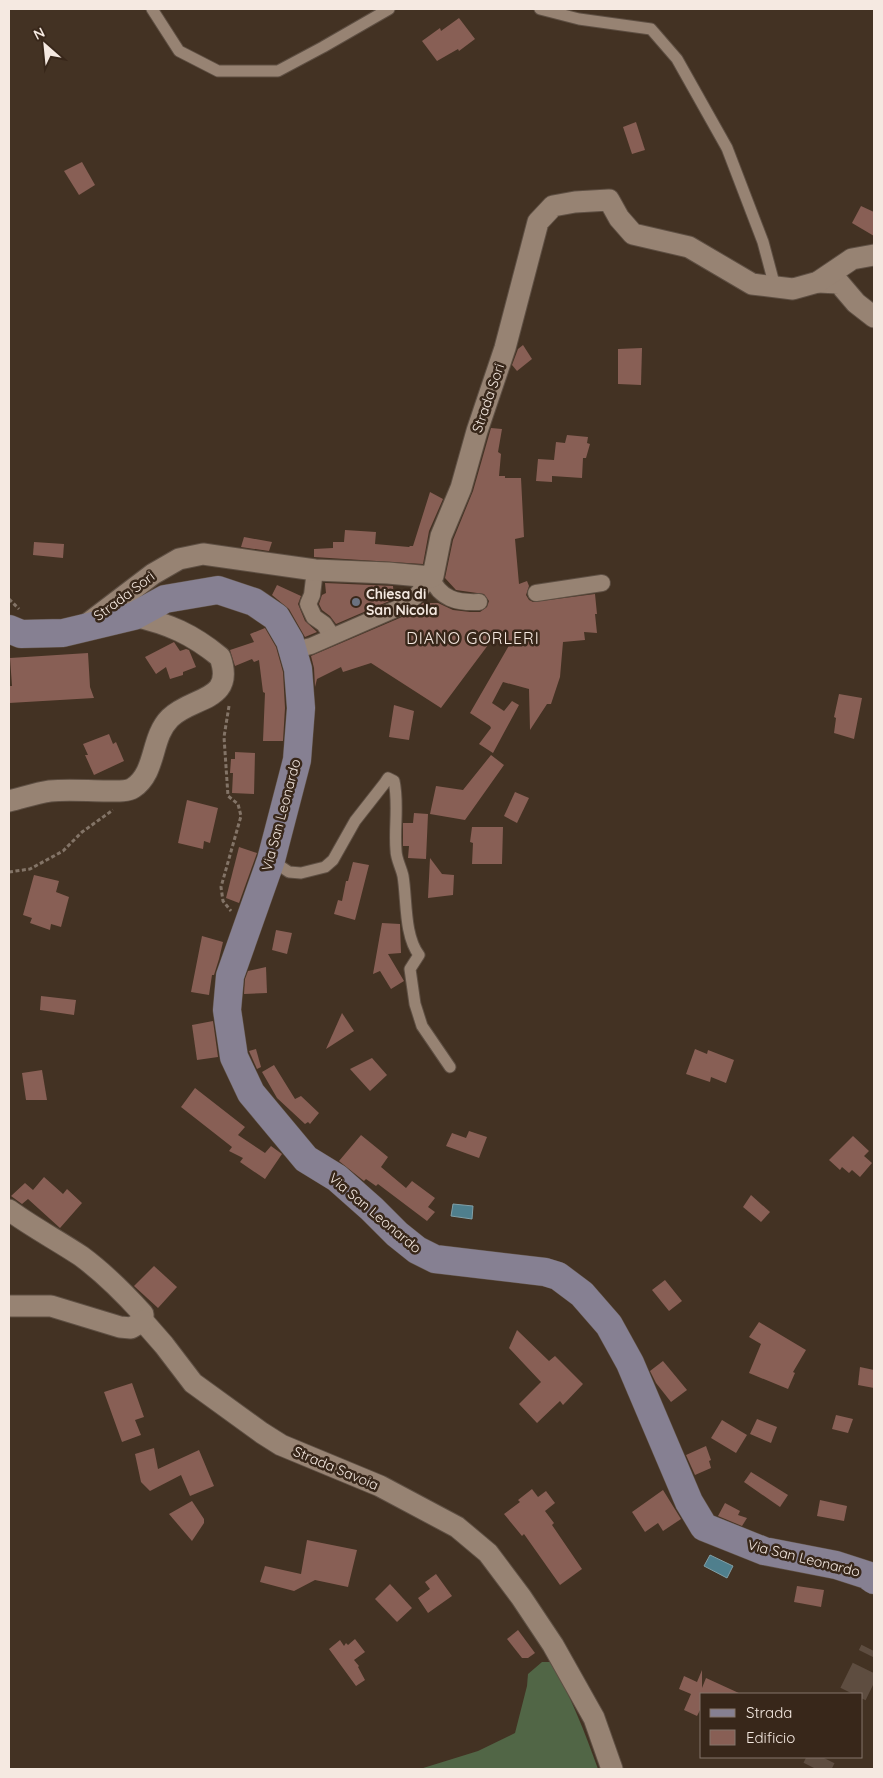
<svg xmlns="http://www.w3.org/2000/svg" width="883" height="1778" font-family="Quicksand,sans-serif">
	<style>
		.forest { fill: #516646 }
		.water { fill: #4f7f8d; stroke: #819fa6 }
		.building { fill: #885f55 }
		.lines { fill: none; stroke-linecap: round; stroke-linejoin: round }
		.motorway-tunnel { stroke: #5e4d40; stroke-width: 28; stroke-dasharray: 28 14; stroke-linecap: butt }
		.service-casing { stroke: #5e4f43; stroke-width: 13 }
		.pedestrian-casing { stroke: #5e4f43; stroke-width: 18 }
		.minor-casing { stroke: #5e4f43; stroke-width: 23 }
		.secondary-casing { stroke: #5e4f43; stroke-width: 29 }
		.path { stroke: #837467; stroke-width: 3; stroke-dasharray: 4 2.5; stroke-linecap: butt }
		.service { stroke: #978373; stroke-width: 11 }
		.pedestrian { stroke: #978373; stroke-width: 16 }
		.minor { stroke: #978373; stroke-width: 21 }
		.secondary { stroke: #868092; stroke-width: 28 }
		.worship-dot { fill: #6b7280; stroke: #38271a; stroke-width: 2 }
		.labels { text-anchor: middle; stroke-width: 5; stroke-linejoin: round; paint-order: stroke }
		.street-label { font-size: 14px; fill: #f5e9e1; stroke: #38271a }
		.poi-label { font-size: 14px; font-weight: bold; fill: #f5e9e1; stroke: #38271a; text-anchor: start }
		.quarter-label { font-size: 16px; letter-spacing: 1px; fill: #f5e9e1; stroke: #38271a }
	</style>
	<rect width="100%" height="100%" fill="#433223"/>
	<path class="forest" d="M542 1662H550C571 1695 585 1733 598 1769H420L478 1751 515 1733 527 1686 528 1674Z"/>
	<g class="water">
		<polygon points="453,1204 473,1206 472,1219 451,1216"/>
		<polygon points="710,1555 733,1566 727,1578 704,1566"/>
	</g>
	<g class="building">
		<polygon points="459,18 475,39 459,51 458,49 437,61 422,41 440,28 441,31"/>
		<polygon points="636,122 645,150 632,154 623,127"/>
		<polygon points="82,162 95,185 79,195 64,171"/>
		<polygon points="861,206 874,212 874,236 852,223"/>
		<polygon points="523,345 532,359 517,371 512,365 518,349"/>
		<polygon points="642,348 641,385 618,384 618,349"/>
		<polygon points="491,428 502,429 498,452 501,454 499,476 505,476 505,478 521,478 524,537 515,539 519,584 527,581 529,586 526,595 529,600 533,602 595,594 597,614 595,614 597,633 584,632 585,640 563,642 560,677 551,704 547,704 530,730 529,689 503,682 492,703 504,711 512,701 519,705 493,753 479,744 491,728 490,726 470,713 511,642 497,633 441,708 371,663 343,672 341,667 317,679 315,687 314,668 311,656 409,614 423,603 438,603 453,610 470,612 480,612 487,607 489,601 484,594 456,590 445,578 453,540 473,491"/>
		<polygon points="567,435 588,437 587,443 590,444 586,458 583,458 582,478 552,476 552,482 536,481 538,459 554,460 556,442 565,443"/>
		<polygon points="430,492 443,499 429,531 423,564 314,557 314,549 333,548 333,542 344,542 345,530 376,532 375,544 409,547 410,546 413,546"/>
		<polygon points="244,537 272,542 269,551 241,547"/>
		<polygon points="34,542 64,544 63,558 33,555"/>
		<polygon points="325,583 393,586 394,599 336,624 330,616 322,610 319,604 322,595 326,593"/>
		<polygon points="277,585 301,596 298,604 305,621 317,632 305,637 289,609 272,595"/>
		<polygon points="265,628 276,647 283,672 285,708 283,741 263,741 265,693 263,692 259,660 254,662 252,659 235,666 230,650 254,642 250,634"/>
		<polygon points="174,642 180,651 186,649 189,650 196,667 183,672 183,675 170,679 166,667 156,674 145,657"/>
		<polygon points="88,653 90,687 94,698 9,703 9,686 12,686 10,658"/>
		<polygon points="839,694 862,698 854,739 834,733 836,718 834,717"/>
		<polygon points="394,705 414,711 409,740 389,737"/>
		<polygon points="109,734 113,744 116,742 124,761 94,775 85,755 88,755 83,744"/>
		<polygon points="235,752 255,753 254,794 232,793 233,773 230,773 231,759 235,759"/>
		<polygon points="491,755 504,765 465,820 430,814 436,786 463,790"/>
		<polygon points="515,792 529,798 517,823 504,816"/>
		<polygon points="187,800 218,808 210,843 204,841 203,849 178,843"/>
		<polygon points="414,813 428,814 426,859 408,858 409,846 403,846 403,823 413,823"/>
		<polygon points="472,827 503,827 502,864 472,864 473,843 470,842"/>
		<polygon points="239,847 257,853 239,903 226,898"/>
		<polygon points="430,858 442,874 454,875 453,895 428,898"/>
		<polygon points="353,862 369,865 355,920 334,914 338,900 342,901 346,881 348,881"/>
		<polygon points="34,875 59,881 56,892 69,897 61,927 51,924 50,930 30,923 32,918 23,915"/>
		<polygon points="382,923 400,924 401,953 388,954 404,981 391,989 380,971 373,974"/>
		<polygon points="276,930 292,933 287,954 272,950"/>
		<polygon points="202,936 223,942 219,959 214,975 212,975 209,995 191,992"/>
		<polygon points="266,967 267,993 244,994 245,979 248,971"/>
		<polygon points="41,996 76,1000 74,1015 40,1010"/>
		<polygon points="342,1013 354,1031 326,1049"/>
		<polygon points="213,1021 218,1057 197,1060 192,1025"/>
		<polygon points="256,1049 261,1067 257,1069 249,1051"/>
		<polygon points="695,1049 707,1054 708,1050 734,1060 726,1083 711,1077 710,1082 686,1074"/>
		<polygon points="372,1058 387,1075 370,1091 350,1069"/>
		<polygon points="274,1065 295,1099 301,1096 319,1113 310,1124 308,1122 305,1124 277,1098 262,1072"/>
		<polygon points="42,1070 47,1100 26,1100 22,1073"/>
		<polygon points="195,1088 245,1127 238,1135 265,1153 271,1146 282,1154 265,1179 240,1162 243,1158 229,1151 232,1147 181,1107"/>
		<polygon points="469,1131 487,1137 479,1158 446,1146 452,1133 466,1138"/>
		<polygon points="361,1135 388,1157 381,1167 406,1188 412,1181 435,1198 428,1207 435,1212 427,1221 378,1184 376,1186 366,1179 364,1181 339,1161"/>
		<polygon points="853,1136 869,1151 864,1156 872,1163 860,1177 852,1170 849,1173 842,1167 840,1170 829,1160"/>
		<polygon points="44,1177 63,1194 67,1189 82,1203 60,1228 28,1199 22,1204 11,1196 25,1183 33,1190"/>
		<polygon points="751,1195 770,1212 761,1222 743,1207"/>
		<polygon points="154,1266 177,1287 158,1308 134,1286"/>
		<polygon points="665,1280 682,1301 669,1311 652,1290"/>
		<polygon points="759,1322 806,1350 793,1372 795,1373 788,1389 749,1373 761,1344 749,1337"/>
		<polygon points="517,1330 549,1361 555,1356 583,1384 563,1405 560,1401 537,1423 519,1404 541,1382 509,1348"/>
		<polygon points="663,1361 687,1390 671,1402 656,1383 650,1371"/>
		<polygon points="860,1367 874,1370 874,1388 858,1385"/>
		<polygon points="132,1383 144,1417 135,1420 141,1435 122,1442 104,1392"/>
		<polygon points="836,1415 853,1419 848,1433 832,1429"/>
		<polygon points="757,1419 777,1427 771,1443 750,1434"/>
		<polygon points="722,1420 747,1435 736,1453 711,1438"/>
		<polygon points="706,1446 711,1460 709,1461 711,1468 695,1475 686,1455"/>
		<polygon points="154,1448 158,1469 199,1450 214,1486 190,1496 181,1475 150,1491 141,1482 135,1454"/>
		<polygon points="751,1472 788,1495 780,1507 744,1482"/>
		<polygon points="532,1489 538,1497 546,1491 555,1503 545,1511 554,1523 552,1525 582,1569 560,1585 524,1534 522,1536 504,1514 520,1502 518,1500"/>
		<polygon points="663,1490 681,1519 663,1531 658,1523 645,1532 632,1512"/>
		<polygon points="820,1500 847,1506 844,1521 817,1516"/>
		<polygon points="192,1501 204,1519 204,1523 192,1541 169,1514"/>
		<polygon points="725,1503 740,1511 738,1515 747,1518 742,1526 718,1516"/>
		<polygon points="307,1540 357,1550 348,1587 315,1580 294,1591 260,1582 265,1566 301,1574"/>
		<polygon points="436,1574 452,1596 428,1613 418,1598 430,1589 425,1582"/>
		<polygon points="390,1584 412,1608 397,1622 375,1599"/>
		<polygon points="797,1586 824,1590 821,1607 794,1602"/>
		<polygon points="518,1630 535,1653 528,1658 522,1658 507,1639"/>
		<polygon points="355,1639 365,1652 354,1660 359,1666 358,1667 365,1680 356,1686 329,1649 340,1640 344,1646 346,1643 348,1645"/>
		<polygon points="702,1670 702,1688 706,1678 741,1694 702,1694 702,1706 697,1716 684,1710 691,1694 679,1689 684,1676 697,1682"/>
	</g>
	<g class="lines">
		<g class="motorway-tunnel">
			<polyline points="853,1694 874,1651"/>
			<polyline points="816,1769 822,1757"/>
		</g>
		<defs>
			<g id="service">
				<polyline points="152,9 179,51 218,71 278,71 323,47 389,9"/>
				<polyline points="540,9 579,19 651,29 677,59 727,148 763,242 775,287"/>
				<path d="M271 860 289 872 301 873 325 867 333 860 355 821 384 784 388 778 394 781C399 803 394 828 396 850 396 859 401 867 403 876 407 900 404 935 419 955L410 969 415 1004 422 1026 450 1067"/>
			</g>
			<g id="pedestrian">
				<polyline points="315,570 312,595 308,604 314,617 324,624 332,636"/>
				<path d="M431 577C440 599 457 603 479 602"/>
				<polyline points="536,593 602,583"/>
				<polyline points="290,641 299,649 311,646 405,605 415,597 431,577"/>
			</g>
			<g id="minor">
				<polyline points="818,282 839,283 856,303 874,317"/>
				<polyline points="86,625 153,574 179,559 203,554 315,570 388,573 431,577 433,576 441,536 461,488 477,431 505,348 538,222 553,206 575,202 609,200 619,218 633,234 689,247 752,284 793,289 818,282 852,259 874,255"/>
				<path d="M9 801C22 798 36 793 50 791 68 789 88 791 107 791 114 791 127 792 133 788 157 772 150 738 170 718 192 696 236 702 220 657 192 634 169 624 134 616"/>
				<path d="M9 1210C32 1227 57 1240 81 1256 104 1273 124 1293 143 1314V1321L164 1345 193 1383 262 1433 281 1445 380 1486 457 1527 488 1553 521 1597 553 1645 594 1718 612 1769"/>
				<polyline points="9,1306 51,1306 120,1327 131,1328 143,1321"/>
			</g>
			<polyline id="secondary" points="9,629 21,634 63,633 134,616 165,599 218,590 254,602 276,617 290,641 298,669 301,708 297,760 271,860 230,976 227,1010 234,1057 251,1093 306,1159 337,1178 372,1209 397,1234 417,1250 435,1259 545,1272 558,1276 582,1294 609,1325 630,1363 689,1502 704,1527 764,1551 836,1565 867,1575 874,1580"/>
		</defs>
		<use href="#service" class="service-casing"/>
		<use href="#pedestrian" class="pedestrian-casing"/>
		<use href="#minor" class="minor-casing"/>
		<use href="#secondary" class="secondary-casing"/>
		<g class="path">
			<polyline points="9,599 19,609"/>
			<polyline points="229,706 224,737 228,796 238,804 241,816 221,887 223,901 231,911"/>
			<polyline points="9,872 30,869 63,851 82,832 113,810"/>
		</g>
		<use href="#service" class="service"/>
		<use href="#pedestrian" class="pedestrian"/>
		<use href="#minor" class="minor"/>
		<use href="#secondary" class="secondary"/>
	</g>
	<circle class="worship-dot" cx="356" cy="602" r="5"/>
	<g class="labels">
		<g class="street-label">
			<text transform="translate(488 398) rotate(-71)" y="5">Strada Sori</text>
			<text transform="translate(124 596) rotate(-37)" y="5">Strada Sori</text>
			<text transform="translate(281 815) rotate(-75)" y="5">Via San Leonardo</text>
			<text transform="translate(375 1213) rotate(40)" y="5">Via San Leonardo</text>
			<text transform="translate(336 1468) rotate(23)" y="5">Strada Savoia</text>
			<text transform="translate(804 1558) rotate(14)" y="5">Via San Leonardo</text>
		</g>
		<g class="poi-label">
			<text x="366" y="599">Chiesa di<tspan x="366" dy="16">San Nicola</tspan></text>
		</g>
		<g class="quarter-label">
			<text x="473" y="644">DIANO GORLERI</text>
		</g>
	</g>
	<rect width="883" height="1778" fill="none" stroke="#f5e9e1" stroke-width="20"/>
	<rect x="700" y="1693" width="162" height="65" fill="#38271a" stroke="#84756a"/>
	<rect x="710" y="1709" width="25" height="8" fill="#868092" stroke="#84756a"/>
	<text x="746" y="1718" font-size="15" fill="#f5e9e1">Strada</text>
	<rect x="710" y="1730" width="25" height="15" fill="#885f55" stroke="#84756a"/>
	<text x="746" y="1743" font-size="15" fill="#f5e9e1">Edificio</text>
	<g transform="translate(45 45) rotate(333)" stroke="#38271a" stroke-width="4" paint-order="stroke">
	<path d="M0-4L9 19L0 12L-9 19Z" fill="#f5e9e1"/>
	<text y="-8" font-size="14" font-weight="bold" text-anchor="middle" fill="#f5e9e1">N</text>
	</g>
</svg>
